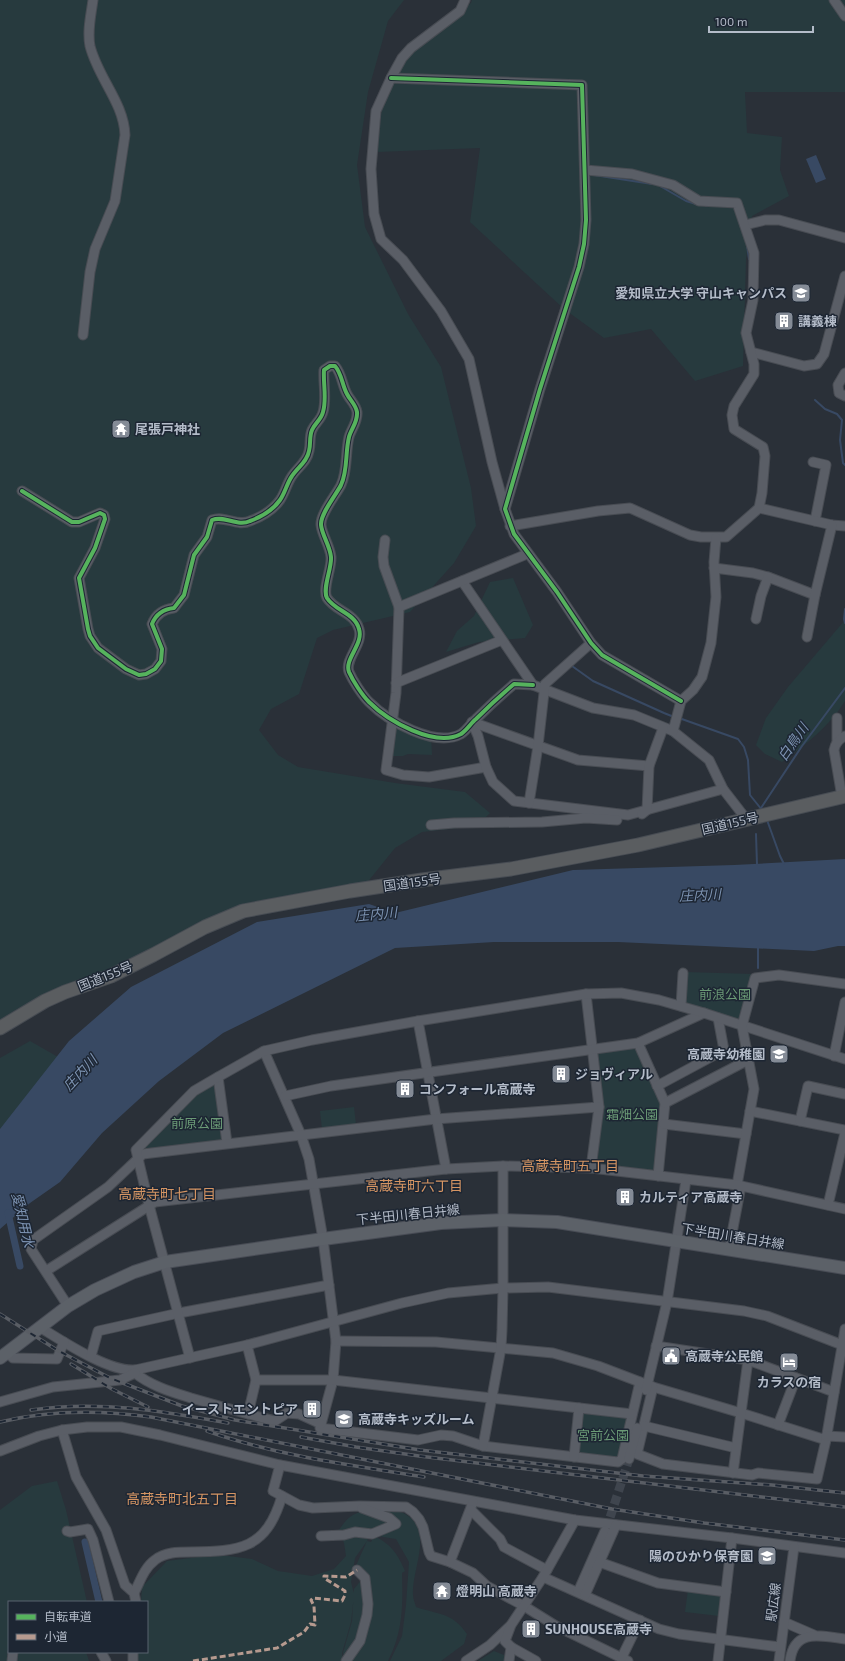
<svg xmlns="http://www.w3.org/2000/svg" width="845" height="1661" font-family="'Exo 2','Noto Sans JP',sans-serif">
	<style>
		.green { fill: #273a3e }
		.water { fill: #384963 }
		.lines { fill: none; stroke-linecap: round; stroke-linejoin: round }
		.stream { stroke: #384963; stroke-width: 2 }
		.canal { stroke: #384963; stroke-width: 7 }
		.minor-tunnel { stroke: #3f454e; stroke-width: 9; stroke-dasharray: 9 4.5; stroke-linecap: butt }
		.minor-casing { stroke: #484c53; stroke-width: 11 }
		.major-casing { stroke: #484c55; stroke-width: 14 }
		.highway-casing { stroke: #474c53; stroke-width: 15 }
		.minor { stroke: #5a5e66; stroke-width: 9 }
		.major { stroke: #5c6168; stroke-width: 12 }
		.highway { stroke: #5a5d60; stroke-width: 13 }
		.rail-casing { stroke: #595d64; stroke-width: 3.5 }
		.rail { stroke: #1d2633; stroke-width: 2; stroke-dasharray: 6; stroke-linecap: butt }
		.quiet { stroke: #b69a8f; stroke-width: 3; stroke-dasharray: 6 3; stroke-linecap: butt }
		.cycleway-casing { stroke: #1d2633; stroke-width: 6 }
		.cycleway { stroke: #56b35d; stroke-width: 4 }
		.labels { text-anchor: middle; stroke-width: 3; stroke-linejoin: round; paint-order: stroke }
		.poi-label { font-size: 13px; font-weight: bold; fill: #b4bcc9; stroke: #1d2633; text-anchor: start }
		.street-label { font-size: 13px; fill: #b4bcc9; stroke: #1d2633 }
		.park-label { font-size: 13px; fill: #6b9a76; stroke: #1d2633 }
		.water-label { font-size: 14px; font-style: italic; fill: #7c92b1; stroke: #1d2633 }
		.neighbourhood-label { font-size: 14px; fill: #d59563; stroke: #1d2633 }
	</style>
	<rect width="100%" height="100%" fill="#2a3038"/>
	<g class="green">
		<polygon points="0,0 404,0 388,21 368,92 357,165 365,227 408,314 441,367 471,488 476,526 454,563 410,612 333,630 317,638 299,694 271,709 259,730 278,755 298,767 395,783 465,792 490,813 477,826 422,832 395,848 366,884 305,898 253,902 228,910 203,921 124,964 48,994 17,1009 0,1020"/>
		<polygon points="472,0 845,0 845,92 745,92 747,133 782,137 780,170 789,196 752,216 746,259 743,366 695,381 651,329 604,338 564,309 470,222 480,148 377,152 382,108 391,78 411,48 471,3"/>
		<polygon points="513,578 533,625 525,638 479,642 446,652 457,631 474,616 490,582"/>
		<path d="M845 620V701C830 726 806 744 782 762L765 754 756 745 766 718 788 687Z"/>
		<polygon points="393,719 431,736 432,755 408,754 403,756 388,756"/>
		<polygon points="685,972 753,974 741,1019 737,1020 686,1003"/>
		<polygon points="30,1041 65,1061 0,1191 0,1058"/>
		<polygon points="633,1046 637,1048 663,1103 655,1169 653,1171 599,1164 597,1162 603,1107 597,1054 599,1052"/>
		<polygon points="214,1083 216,1085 224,1139 221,1141 143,1151 142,1148 195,1095"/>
		<polygon points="354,1107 356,1125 322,1129 320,1111"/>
		<polygon points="585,1412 626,1417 628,1419 619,1456 617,1457 580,1453 578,1451 582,1414"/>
		<polygon points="57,1481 66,1510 87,1602 9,1602 9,1652 86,1652 89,1661 0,1661 0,1510 32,1486"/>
		<path d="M372 1509C381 1510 394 1509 403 1513 436 1529 411 1569 413 1595 413 1599 415 1603 416 1607 439 1615 452 1612 467 1634L464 1644 441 1661H390L402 1636 406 1605 409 1562 396 1539 371 1535 367 1541 371 1542 374 1536C392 1545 397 1553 405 1571L402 1573C403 1606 403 1631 388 1661H347L345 1659 343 1653 352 1621 354 1589 363 1578 354 1570 367 1541 355 1558 351 1582 354 1594 351 1622 342 1653 343 1661H134V1652H147V1602H141L142 1587 167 1561 206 1556H228L252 1559 278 1571 312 1576 334 1569 346 1556 344 1543 339 1530C349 1515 354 1513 372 1509Z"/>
		<polygon points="688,1590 719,1594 721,1597 719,1616 685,1612"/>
		<polygon points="494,1651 504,1655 504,1661 478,1661"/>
	</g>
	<g class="water">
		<polygon points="816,155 826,179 816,183 806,159"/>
		<polygon points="845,859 845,946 838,946 814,951 618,942 494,942 395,948 223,1033 159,1081 102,1133 60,1182 30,1203 0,1229 0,1129 69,1041 131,987 257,922 369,904 395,913 573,870 734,865"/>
	</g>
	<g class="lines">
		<g class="stream">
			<polyline points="594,175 652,184"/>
			<polyline points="660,186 686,201 696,204"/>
			<polyline points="706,206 717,206"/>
			<polyline points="747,245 749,259"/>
			<polyline points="815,400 825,409 837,414 842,420 840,440 843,463 845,465"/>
			<polyline points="845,609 844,619 845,623"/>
			<polyline points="572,666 593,681 664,713 674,717"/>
			<polyline points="679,718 738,739 744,747 748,760 750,795 762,810"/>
			<polyline points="761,808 802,746 845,688"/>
			<polyline points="767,820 780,856 784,864"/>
			<polyline points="756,834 757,865"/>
			<polyline points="758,946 758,968"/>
		</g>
		<g class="canal">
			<polyline points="8,1213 20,1266"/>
			<polyline points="85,1542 99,1602"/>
		</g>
		<polyline class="minor-tunnel" points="606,1530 629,1459"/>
		<defs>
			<g id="minor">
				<polyline points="465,0 460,11 411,48 402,58 391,78 376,111 371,169 374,214 381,239 403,260 441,311 469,359 492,462 505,509"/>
				<polyline points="834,0 845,16"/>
				<polyline points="391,78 582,85 586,220 584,244 579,267 540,389 505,509 514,534 557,592 591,643 602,655 681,701"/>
				<polyline points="745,225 765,220 779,220 845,238"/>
				<path d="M83 335 90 272 95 249 115 201 125 135C124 103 98 78 90 46 87 31 91 15 93 0"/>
				<polyline points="751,352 804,366 817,364 824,354 845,276"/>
				<polyline points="845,373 838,385 839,393 845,396"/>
				<polyline points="813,462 826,465 815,521"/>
				<path d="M22 491 72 522H79L100 513 104 515 105 519 95 548 79 578 88 629 90 636 98 648 126 669 139 675 146 674 155 669 161 661 162 649 152 624C156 614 164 609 174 608L184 595 194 555 207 537 212 520C225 515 237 527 250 521 261 517 273 510 280 500 285 493 287 483 292 476 298 467 307 462 309 451 311 444 309 437 312 430 315 423 321 420 323 412 327 399 323 384 324 370L330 366H335C342 374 342 385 347 394 350 400 356 405 357 412 358 422 351 429 349 437 345 453 348 470 341 485 336 495 320 514 321 525 322 535 330 546 331 557 332 568 322 589 327 598 335 611 355 613 359 629 364 644 344 659 349 672 353 681 362 695 369 702 388 721 435 748 461 734 467 730 471 723 476 719 488 707 501 695 514 684L533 685"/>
				<polyline points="759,508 832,525 845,526"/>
				<polyline points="510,526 598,511 630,508 690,535 701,537 726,537 759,508 762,493 765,456 763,447 734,429 732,415 734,406 754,374 754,364 746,333 753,300 754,253 737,203 699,201 673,185 632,174 585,170"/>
				<polyline points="385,540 383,557 384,566 399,607 396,693 386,770 403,775 429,777 486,767"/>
				<polyline points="714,568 753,573 768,577 815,595"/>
				<polyline points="462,581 533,685 593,708 634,715 673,731 709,760 723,789 747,820"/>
				<polyline points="399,607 527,554"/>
				<polyline points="756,619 761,596 768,577"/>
				<polyline points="807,637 815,595 832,525"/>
				<polyline points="396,683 502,640"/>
				<polyline points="837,718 837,742"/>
				<polyline points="472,722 478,736 486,767 493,782 514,801 628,815 723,789"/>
				<polyline points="472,722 578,760 649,766"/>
				<polyline points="673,731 681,701 693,690 702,677 711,643 716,597 714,562 716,538"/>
				<path d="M842 797 834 750C835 744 839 739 845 736"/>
				<polyline points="529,803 538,746 545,684 591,643"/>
				<polyline points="642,814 647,810 649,766 663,728"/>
				<polyline points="431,825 454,823 542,822 586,818 617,820"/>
				<polyline points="586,994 599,1107 591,1168"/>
				<polyline points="681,1006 683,973"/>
				<polyline points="418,1021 446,1169"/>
				<polyline points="638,1043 665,1103 658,1176"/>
				<polyline points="264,1051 301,1135 309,1159 323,1239 336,1341 333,1380 320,1428 418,1440 441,1435 453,1436 483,1446 618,1462 622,1459 640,1382"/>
				<polyline points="834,1056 845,1002"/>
				<polyline points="657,1086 724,1050 718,1018"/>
				<polyline points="285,1096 331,1086 638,1043 704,1013"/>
				<polyline points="665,1103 748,1060"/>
				<polyline points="750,1111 845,1130"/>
				<polyline points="800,1121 808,1086 845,1094"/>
				<polyline points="664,1124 746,1134"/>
				<polyline points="227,1143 218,1077 264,1051 312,1040 418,1021 586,994 621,993 659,1000 704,1013 845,1059"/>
				<polyline points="737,1185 754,1089 742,1026 755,978 779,975 845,984"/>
				<polyline points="828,1205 845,1133"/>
				<polyline points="729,1249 741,1186"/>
				<polyline points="46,1271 155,1202 446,1169 503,1166 591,1168 737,1185 845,1209"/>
				<polyline points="68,1306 31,1249 33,1240 108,1187 143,1154 436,1119 599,1107"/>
				<path d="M41 1328C64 1342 109 1372 135 1370V1373C151 1386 172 1392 191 1398 219 1406 247 1414 275 1421L287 1413 299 1414 321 1424"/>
				<polyline points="336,1341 436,1342 553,1353 598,1366 653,1387 741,1413 826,1440"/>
				<polyline points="247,1345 256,1380 248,1414"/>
				<polyline points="656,1346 748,1360 834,1392"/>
				<polyline points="8,1353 13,1358 57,1359 64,1342"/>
				<polyline points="91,1356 98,1331 179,1313 329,1285"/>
				<polyline points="190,1358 149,1205 136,1150 194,1091 218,1077"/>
				<polyline points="135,1370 247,1345 402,1303 448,1293 503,1288 548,1287 744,1311 767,1316 845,1346"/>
				<polyline points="256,1380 333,1380 632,1414"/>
				<polyline points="653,1387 637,1454 663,1464 752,1475 758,1473 817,1479 826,1440 845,1329"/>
				<polyline points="646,1390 667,1302 686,1180"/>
				<polyline points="0,1402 53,1387 120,1380 135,1373"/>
				<polyline points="778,1425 796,1378"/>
				<polyline points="644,1426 736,1448"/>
				<polyline points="62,1430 76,1477 106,1530 125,1585 134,1593 136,1602"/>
				<polyline points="826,1436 845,1437"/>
				<polyline points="483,1446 501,1348 502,1330 503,1288 503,1166"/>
				<polyline points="0,1451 39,1436 62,1430 87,1427 121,1427 160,1435 280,1465 575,1520 732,1538 845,1553"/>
				<polyline points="574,1457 579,1408"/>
				<polyline points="629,1459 637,1428"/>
				<polyline points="280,1465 273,1491 299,1505 313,1508 360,1506 406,1507 413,1512 419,1519 423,1527 429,1552 431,1556 450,1562"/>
				<polyline points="733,1473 748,1360"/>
				<polyline points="473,1502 450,1562 473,1573 487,1586 524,1606 556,1626 628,1661"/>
				<polyline points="471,1510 500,1539 504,1547 547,1570"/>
				<polyline points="67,1531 70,1532 88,1529 93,1540 109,1602"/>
				<polyline points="321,1536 344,1535 355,1532 372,1534 396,1524 389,1518 362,1508"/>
				<polyline points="599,1562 658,1583 726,1592"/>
				<polyline points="543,1577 659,1629 679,1634 780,1647"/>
				<polyline points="578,1592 605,1531"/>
				<path d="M134 1593C140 1582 144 1568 155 1560 165 1552 178 1552 190 1552 240 1551 266 1550 282 1496"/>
				<polyline points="585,1595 616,1525"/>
				<polyline points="784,1622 814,1635"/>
				<polyline points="511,1647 536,1661"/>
				<polyline points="101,1652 106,1661"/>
				<polyline points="622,1657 640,1620"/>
				<polyline points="12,1661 13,1652"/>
				<polyline points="133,1661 133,1652"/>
				<polyline points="346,1661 360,1641 367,1615 368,1604 365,1578 357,1570"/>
				<polyline points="466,1661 490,1645 510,1626"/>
				<polyline points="509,1661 511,1647 505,1641 511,1625 543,1577 575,1520"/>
				<polyline points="718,1661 732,1538"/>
				<polyline points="779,1661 794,1547"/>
				<path d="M790 1661C794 1628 821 1636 845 1639"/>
			</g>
			<polyline id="major" points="0,1358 68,1306 95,1290 134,1272 165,1262 323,1239 441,1223 503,1220 557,1222 845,1268"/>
			<polyline id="highway" points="0,1028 45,1001 65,992 111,976 153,955 205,927 243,911 350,891 422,880 511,869 638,845 845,796"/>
		</defs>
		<use href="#minor" class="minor-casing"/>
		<use href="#major" class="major-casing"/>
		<use href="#highway" class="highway-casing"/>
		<use href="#minor" class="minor"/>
		<use href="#major" class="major"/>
		<use href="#highway" class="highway"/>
		<defs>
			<g id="rail">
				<polyline points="0,1314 57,1350 110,1378 182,1406 235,1420 420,1450 643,1476 772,1485 845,1493"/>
				<polyline points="71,1364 112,1389 148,1407"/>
				<path d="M31 1410C99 1400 162 1411 228 1423"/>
				<path d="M0 1422C49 1410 100 1410 151 1417L612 1509 704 1523 845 1540"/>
				<path d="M207 1431C278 1456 350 1465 424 1477"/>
				<polyline points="301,1437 356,1447 419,1456 845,1507"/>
			</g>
		</defs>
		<use href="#rail" class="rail-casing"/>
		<use href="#rail" class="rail"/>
		<polyline class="quiet" points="193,1661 277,1648 304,1632 310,1624 315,1625 314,1606 311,1600 313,1598 342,1601 345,1595 345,1591 324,1578 324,1576 346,1577 357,1570"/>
		<defs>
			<g id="cycleway">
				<polyline points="391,78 582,85 586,220 584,244 579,267 540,389 505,509 514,534 557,592 591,643 602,655 681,701"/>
				<path d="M22 491 72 522H79L100 513 104 515 105 519 95 548 79 578 88 629 90 636 98 648 126 669 139 675 146 674 155 669 161 661 162 649 152 624C156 614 164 609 174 608L184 595 194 555 207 537 212 520C225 515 237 527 250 521 261 517 273 510 280 500 285 493 287 483 292 476 298 467 307 462 309 451 311 444 309 437 312 430 315 423 321 420 323 412 327 399 323 384 324 370L330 366H335C342 374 342 385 347 394 350 400 356 405 357 412 358 422 351 429 349 437 345 453 348 470 341 485 336 495 320 514 321 525 322 535 330 546 331 557 332 568 322 589 327 598 335 611 355 613 359 629 364 644 344 659 349 672 353 681 362 695 369 702 388 721 435 748 461 734 467 730 471 723 476 719 488 707 501 695 514 684L533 685"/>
			</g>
		</defs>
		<use href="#cycleway" class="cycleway-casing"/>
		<use href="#cycleway" class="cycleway"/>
	</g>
	<defs>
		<symbol id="university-square" viewBox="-11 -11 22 22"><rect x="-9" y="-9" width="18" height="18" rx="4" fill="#848b96" stroke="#1d2633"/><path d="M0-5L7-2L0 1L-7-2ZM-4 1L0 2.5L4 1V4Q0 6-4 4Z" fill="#fff"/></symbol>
		<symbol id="building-square" viewBox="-11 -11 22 22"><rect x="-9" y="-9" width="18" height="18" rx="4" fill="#848b96" stroke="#1d2633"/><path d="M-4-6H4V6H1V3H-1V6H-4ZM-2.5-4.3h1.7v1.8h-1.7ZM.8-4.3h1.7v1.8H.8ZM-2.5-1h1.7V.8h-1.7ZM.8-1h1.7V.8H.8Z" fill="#fff"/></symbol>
		<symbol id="temple-square" viewBox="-11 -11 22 22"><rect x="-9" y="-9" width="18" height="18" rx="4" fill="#848b96" stroke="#1d2633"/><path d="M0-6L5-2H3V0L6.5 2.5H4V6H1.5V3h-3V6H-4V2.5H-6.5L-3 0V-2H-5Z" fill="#fff"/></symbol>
		<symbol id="school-square" viewBox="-11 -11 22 22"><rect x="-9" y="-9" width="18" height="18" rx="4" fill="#848b96" stroke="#1d2633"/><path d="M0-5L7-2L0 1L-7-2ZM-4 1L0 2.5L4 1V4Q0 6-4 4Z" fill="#fff"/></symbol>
		<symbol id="civic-square" viewBox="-11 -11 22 22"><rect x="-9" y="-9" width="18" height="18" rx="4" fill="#848b96" stroke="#1d2633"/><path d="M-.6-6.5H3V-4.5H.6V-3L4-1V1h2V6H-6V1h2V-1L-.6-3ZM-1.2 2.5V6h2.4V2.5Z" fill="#fff"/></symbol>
		<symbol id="hotel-square" viewBox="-11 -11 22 22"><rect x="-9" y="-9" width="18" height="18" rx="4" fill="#848b96" stroke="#1d2633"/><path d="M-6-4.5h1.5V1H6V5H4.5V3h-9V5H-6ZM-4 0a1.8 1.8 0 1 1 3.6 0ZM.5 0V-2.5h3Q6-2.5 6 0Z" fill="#fff"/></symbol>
	</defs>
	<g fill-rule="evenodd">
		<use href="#university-square" x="790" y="282" width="22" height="22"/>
		<use href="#building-square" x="773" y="310" width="22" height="22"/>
		<use href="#temple-square" x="110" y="418" width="22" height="22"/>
		<use href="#school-square" x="768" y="1043" width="22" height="22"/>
		<use href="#building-square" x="550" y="1063" width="22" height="22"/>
		<use href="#building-square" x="394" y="1078" width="22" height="22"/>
		<use href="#building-square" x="614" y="1186" width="22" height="22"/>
		<use href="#civic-square" x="660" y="1345" width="22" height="22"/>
		<use href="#hotel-square" x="778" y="1351" width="22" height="22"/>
		<use href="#building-square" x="301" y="1398" width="22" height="22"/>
		<use href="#school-square" x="333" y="1408" width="22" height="22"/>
		<use href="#school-square" x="756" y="1545" width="22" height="22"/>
		<use href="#temple-square" x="431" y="1580" width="22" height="22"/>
		<use href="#building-square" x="520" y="1618" width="22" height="22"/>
	</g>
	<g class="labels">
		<g class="poi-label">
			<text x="787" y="298" text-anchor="end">愛知県立大学 守山キャンパス</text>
			<text x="798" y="326">講義棟</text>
			<text x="135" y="434">尾張戸神社</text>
			<text x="765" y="1059" text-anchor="end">高蔵寺幼稚園</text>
			<text x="575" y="1079">ジョヴィアル</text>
			<text x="419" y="1094">コンフォール高蔵寺</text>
			<text x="639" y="1202">カルティア高蔵寺</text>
			<text x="685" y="1361">高蔵寺公民館</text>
			<text x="789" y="1387" text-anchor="middle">カラスの宿</text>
			<text x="298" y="1414" text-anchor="end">イーストエントピア</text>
			<text x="358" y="1424">高蔵寺キッズルーム</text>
			<text x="753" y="1561" text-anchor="end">陽のひかり保育園</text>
			<text x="456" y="1596">燈明山 高蔵寺</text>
			<text x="545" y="1634">SUNHOUSE高蔵寺</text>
		</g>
		<g class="street-label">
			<text transform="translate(730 823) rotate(-13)" y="5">国道155号</text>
			<text transform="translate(412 882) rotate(-8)" y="5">国道155号</text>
			<text transform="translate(105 976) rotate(-22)" y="5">国道155号</text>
			<text transform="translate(408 1214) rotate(-6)" y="5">下半田川春日井線</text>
			<text transform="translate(733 1236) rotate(9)" y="5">下半田川春日井線</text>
			<text transform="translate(773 1602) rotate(-83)" y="5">駅広線</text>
		</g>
		<g class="park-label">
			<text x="725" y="999">前浪公園</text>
			<text x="632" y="1119">霜畑公園</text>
			<text x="197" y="1128">前原公園</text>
			<text x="603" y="1440">宮前公園</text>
		</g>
		<g class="water-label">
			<text transform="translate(793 742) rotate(-55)" y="5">白鳥川</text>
			<text transform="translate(700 895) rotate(-3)" y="5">庄内川</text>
			<text transform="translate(376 914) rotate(-5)" y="5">庄内川</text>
			<text transform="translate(80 1073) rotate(-47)" y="5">庄内川</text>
			<text transform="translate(23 1220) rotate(77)" y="5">愛知用水</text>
		</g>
		<g class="neighbourhood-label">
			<text x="570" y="1171">高蔵寺町五丁目</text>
			<text x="414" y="1191">高蔵寺町六丁目</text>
			<text x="167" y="1199">高蔵寺町七丁目</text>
			<text x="182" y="1504">高蔵寺町北五丁目</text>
		</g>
	</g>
	<rect x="8" y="1601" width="140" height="52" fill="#1d2633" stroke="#59626f"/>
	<rect x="16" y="1614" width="20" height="6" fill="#56b35d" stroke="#59626f"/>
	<text x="44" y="1621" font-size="12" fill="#b4bcc9">自転車道</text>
	<rect x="16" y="1634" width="20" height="6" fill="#b69a8f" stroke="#59626f"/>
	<text x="44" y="1641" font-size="12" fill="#b4bcc9">小道</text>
	<path d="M709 26v6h104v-6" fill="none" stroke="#b4bcc9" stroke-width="2"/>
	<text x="715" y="26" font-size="12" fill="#b4bcc9" stroke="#1d2633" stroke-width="3" paint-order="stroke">100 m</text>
</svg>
